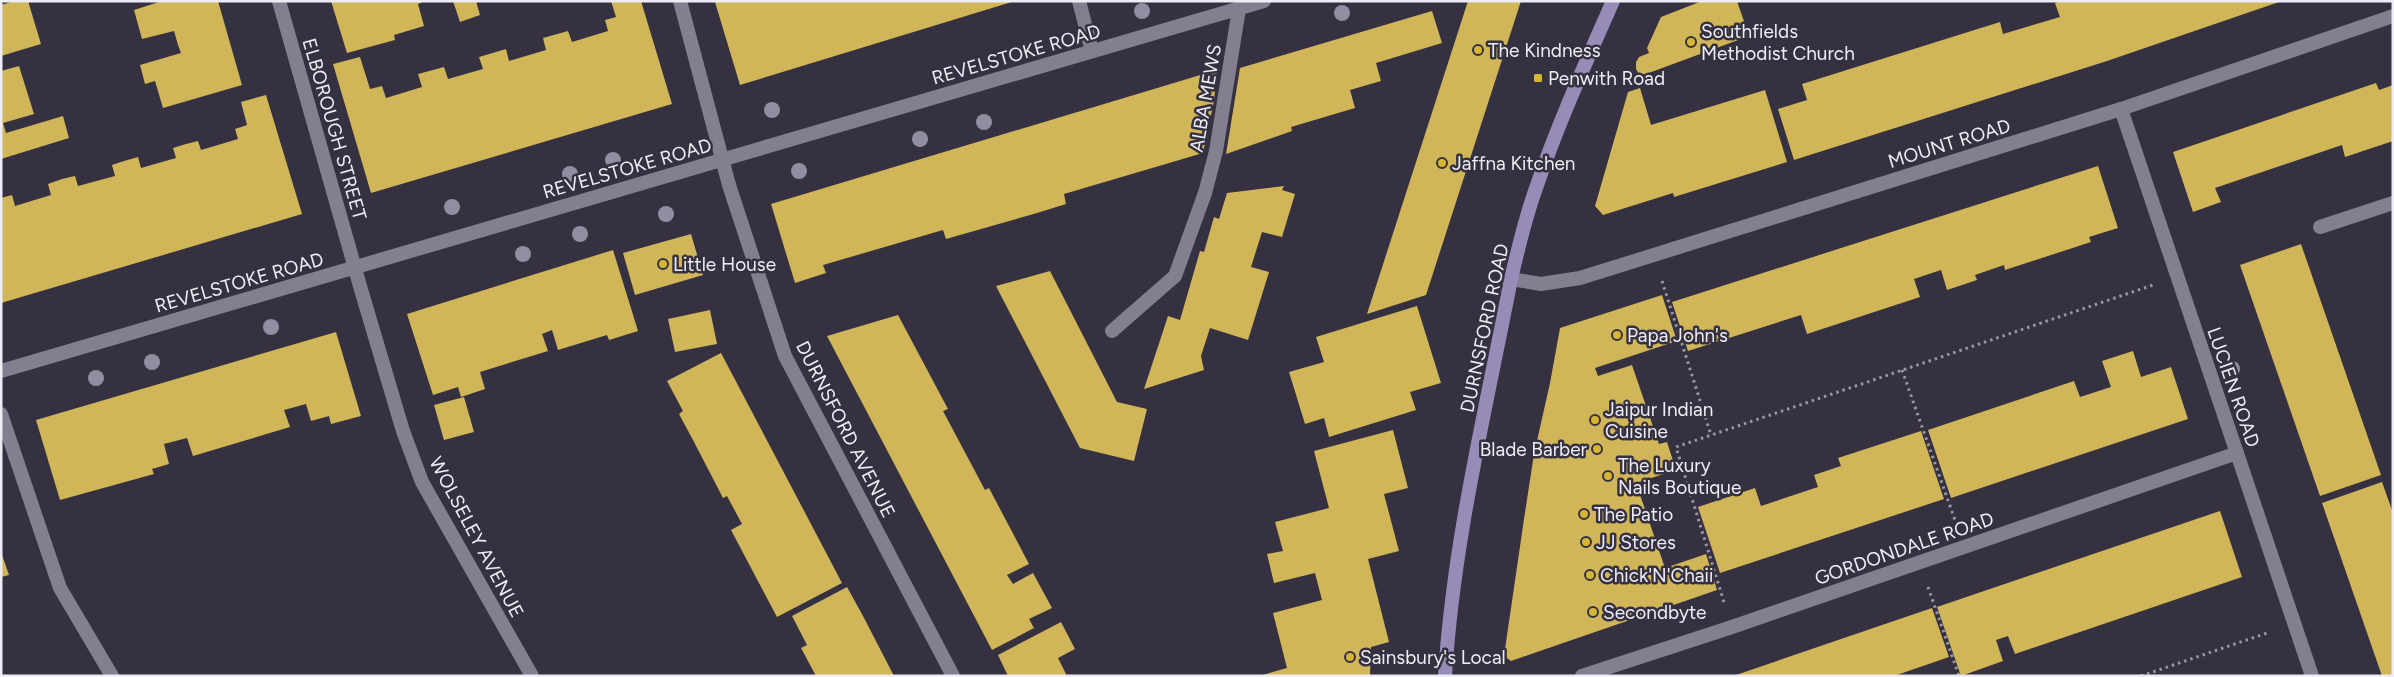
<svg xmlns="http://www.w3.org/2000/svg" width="2394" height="677" font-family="Figtree,sans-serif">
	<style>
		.building { fill: #d0b659 }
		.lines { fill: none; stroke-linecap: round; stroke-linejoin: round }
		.path { stroke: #9a97a3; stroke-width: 3; stroke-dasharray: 2.5 4; stroke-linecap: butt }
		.service { stroke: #837f90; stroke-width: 14 }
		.minor { stroke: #837f90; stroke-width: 14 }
		.primary { stroke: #978bb8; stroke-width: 14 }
		.tree { fill: #928da0 }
		.poi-dot { fill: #d6b534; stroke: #353140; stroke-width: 2 }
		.labels { text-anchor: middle; stroke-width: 5; stroke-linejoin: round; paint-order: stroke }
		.poi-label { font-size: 19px; fill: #eeecf5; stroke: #353140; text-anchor: start }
		.street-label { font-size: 19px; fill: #eeecf5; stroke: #353140 }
	</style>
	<rect width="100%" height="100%" fill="#353140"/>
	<g class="building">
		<polygon points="14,1 28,1 41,44 1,56 1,5"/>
		<polygon points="162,1 218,1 242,85 163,108 155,81 145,84 140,65 181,53 178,45 174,31 142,39 134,10"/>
		<polygon points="331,1 425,1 418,4 424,26 394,35 395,40 347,53"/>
		<polygon points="453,1 476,1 480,15 460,22"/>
		<polygon points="611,1 641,1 672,104 371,193 333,64 360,57 370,89 382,86 386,98 422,87 418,74 444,67 448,79 483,69 479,57 506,49 509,61 546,50 543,38 568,31 572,42 608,31 605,20 616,17"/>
		<polygon points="1015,1 740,85 715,2 717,1"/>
		<polygon points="1468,1 1521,1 1426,295 1367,314"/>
		<polygon points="1702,1 1737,1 1749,36 1646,74 1639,74 1636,69 1636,62 1639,57 1649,53 1647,48 1661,17"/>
		<polygon points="2061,1 2279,2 2107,61 1794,160 1778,109 1807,100 1802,84 2000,22 2003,34 2060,17 2055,3"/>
		<polygon points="1432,11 1442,43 1376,63 1381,81 1350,90 1355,108 1291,127 1292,131 1226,154 1240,68"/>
		<polygon points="19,66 34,114 3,123 6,133 63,116 69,138 1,159 1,71"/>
		<polygon points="1217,70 1214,101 1203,153 1064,194 1066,204 1037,213 946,239 943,230 823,265 826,273 795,283 771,204"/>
		<polygon points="2376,83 2379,90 2393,85 2393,141 2345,157 2342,145 2215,188 2221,202 2193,212 2173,152"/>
		<polygon points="1640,88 1651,125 1765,90 1787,162 1674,197 1673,193 1603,215 1595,206 1628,92"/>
		<polygon points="266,95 302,214 1,303 1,198 12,195 15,206 51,195 48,184 62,179 75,176 78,186 115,176 112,165 124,161 138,157 141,168 176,158 173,148 186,144 198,141 201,150 238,139 235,129 247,125 241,102"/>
		<polygon points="2098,166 2118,228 2089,237 2091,242 2005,270 2004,265 1975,275 1977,280 1947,290 1941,270 1914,279 1920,297 1807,334 1801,315 1688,351 1672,302"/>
		<polygon points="1284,186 1282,190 1295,194 1282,237 1262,232 1251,267 1269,272 1248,340 1210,328 1201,356 1204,370 1144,389 1168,316 1180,320 1200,251 1204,252 1214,217 1219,219 1227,193"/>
		<polygon points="691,234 703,275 635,295 623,253"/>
		<polygon points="2301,244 2381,475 2320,496 2240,265"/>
		<polygon points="613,250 638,331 609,340 607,335 558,350 552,330 542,334 548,351 480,372 485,389 461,397 458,387 433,395 407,314"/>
		<polygon points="1050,271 1117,402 1147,409 1134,461 1080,448 996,286"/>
		<polygon points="1662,295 1677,341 1595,368 1598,376 1632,365 1659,444 1667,442 1676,470 1636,483 1665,568 1706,554 1717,590 1511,661 1504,656 1524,519 1534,454 1550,383 1560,328"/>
		<polygon points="1417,306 1441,383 1410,392 1416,410 1329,437 1324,418 1305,424 1289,372 1324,362 1316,337"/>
		<polygon points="710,310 717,344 675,352 668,319"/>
		<polygon points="898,315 948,409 943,411 985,490 989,488 1029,564 1007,575 1013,584 1033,573 1052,608 1029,619 1034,628 992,650 827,336"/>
		<polygon points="336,332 361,416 331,424 329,416 311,421 306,404 284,410 290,427 193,456 187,438 164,444 169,464 152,469 154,474 60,500 36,420"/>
		<polygon points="2133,351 2141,377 2171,367 2188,419 1951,498 1928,430 2074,381 2080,397 2111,387 2102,361"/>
		<polygon points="721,353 842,583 777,617 731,530 742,524 727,496 723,498 693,440 679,414 683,411 667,381"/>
		<polygon points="464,397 474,432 444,440 434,405"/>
		<polygon points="1393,430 1408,488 1384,494 1399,551 1368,559 1389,642 1371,647 1370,676 1259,676 1287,668 1273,613 1322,600 1315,573 1274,583 1267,554 1283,551 1275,522 1329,508 1314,451"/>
		<polygon points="1921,431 1944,499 1720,573 1698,507 1755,488 1761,506 1818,487 1814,475 1841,466 1838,458"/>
		<polygon points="2382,482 2393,513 2393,676 2382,676 2322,503"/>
		<polygon points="2220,511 2242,577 2015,654 2008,636 1996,640 2003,661 1961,676 1937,607"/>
		<polygon points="1,552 9,575 1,577"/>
		<polygon points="847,587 863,616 894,676 816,676 801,648 807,645 792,616"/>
		<polygon points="1932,608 1949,657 1894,676 1733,676"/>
		<polygon points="1061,622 1075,649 1058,658 1067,676 1008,676 998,655"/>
	</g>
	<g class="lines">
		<g class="path">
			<polyline points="1662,281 1711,435"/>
			<polyline points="1902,370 1956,523"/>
			<polyline points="1928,587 1959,676"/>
			<polyline points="1724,602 1676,447 2153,285"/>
			<polyline points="2141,676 2270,632"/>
		</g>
		<g class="service">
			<polyline points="2320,227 2393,203"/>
			<polyline points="1112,331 1175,276 1205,193"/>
		</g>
		<g class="minor">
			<polyline points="279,1 362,293 403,431 422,482 532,676"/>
			<polyline points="680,1 729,185 785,356 953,676"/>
			<polyline points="1079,1 1092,51"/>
			<polyline points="2121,109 2312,676"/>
			<polyline points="1205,193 1216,151 1239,9"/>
			<polyline points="1511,279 1541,284 1580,278 2121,109 2393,16"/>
			<polyline points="1,371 1264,1"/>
			<polyline points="1,414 60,588 112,676"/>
			<polyline points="1582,676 1732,627 2237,453"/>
		</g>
		<path class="primary" d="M1445 676C1453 543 1486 409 1511 279 1518 249 1525 219 1535 191 1557 126 1585 64 1613 1"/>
	</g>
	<g class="tree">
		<circle cx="1142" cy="11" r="8"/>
		<circle cx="1342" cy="13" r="8"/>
		<circle cx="772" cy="110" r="8"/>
		<circle cx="984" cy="122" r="8"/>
		<circle cx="920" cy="139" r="8"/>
		<circle cx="613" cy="160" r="8"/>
		<circle cx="799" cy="171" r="8"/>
		<circle cx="570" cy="174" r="8"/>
		<circle cx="452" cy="207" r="8"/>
		<circle cx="666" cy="214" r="8"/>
		<circle cx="580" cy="234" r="8"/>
		<circle cx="523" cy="254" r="8"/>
		<circle cx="271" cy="327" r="8"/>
		<circle cx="152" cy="362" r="8"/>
		<circle cx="2232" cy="369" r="8"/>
		<circle cx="96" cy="378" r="8"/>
	</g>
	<g class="poi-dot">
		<circle cx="1691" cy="42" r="5"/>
		<circle cx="1478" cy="50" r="5"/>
		<rect x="1533" y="73" width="10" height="10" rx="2.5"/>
		<circle cx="1442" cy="163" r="5"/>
		<circle cx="663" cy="264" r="5"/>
		<circle cx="1617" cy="335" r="5"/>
		<circle cx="1595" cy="420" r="5"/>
		<circle cx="1597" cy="449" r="5"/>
		<circle cx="1608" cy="476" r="5"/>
		<circle cx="1584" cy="514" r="5"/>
		<circle cx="1586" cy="542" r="5"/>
		<circle cx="1590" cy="575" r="5"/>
		<circle cx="1593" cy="612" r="5"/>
		<circle cx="1350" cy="657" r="5"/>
	</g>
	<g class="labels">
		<g class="poi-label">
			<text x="1701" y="38">Southfields<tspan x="1701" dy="22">Methodist Church</tspan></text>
			<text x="1488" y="57">The Kindness</text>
			<text x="1548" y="85">Penwith Road</text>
			<text x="1452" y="170">Jaffna Kitchen</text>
			<text x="673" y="271">Little House</text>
			<text x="1627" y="342">Papa John's</text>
			<text x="1605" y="416">Jaipur Indian<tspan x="1605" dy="22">Cuisine</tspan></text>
			<text x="1587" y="456" text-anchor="end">Blade Barber</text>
			<text x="1618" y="472">The Luxury<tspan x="1618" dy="22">Nails Boutique</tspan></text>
			<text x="1594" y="521">The Patio</text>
			<text x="1596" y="549">JJ Stores</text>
			<text x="1600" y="582">Chick'N'Chaii</text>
			<text x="1603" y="619">Secondbyte</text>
			<text x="1360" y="664">Sainsbury's Local</text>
		</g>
		<g class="street-label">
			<text transform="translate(1016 54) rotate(-16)" y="7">REVELSTOKE ROAD</text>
			<text transform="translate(1205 98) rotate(-80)" y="7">ALBA MEWS</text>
			<text transform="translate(335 129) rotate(74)" y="7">ELBOROUGH STREET</text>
			<text transform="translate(1949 143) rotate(-17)" y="7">MOUNT ROAD</text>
			<text transform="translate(627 168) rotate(-16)" y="7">REVELSTOKE ROAD</text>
			<text transform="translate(239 282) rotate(-16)" y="7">REVELSTOKE ROAD</text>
			<text transform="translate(1484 328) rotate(-78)" y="7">DURNSFORD ROAD</text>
			<text transform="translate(2234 387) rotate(71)" y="7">LUCIEN ROAD</text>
			<text transform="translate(846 429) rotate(63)" y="7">DURNSFORD AVENUE</text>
			<text transform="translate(477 537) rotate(62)" y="7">WOLSELEY AVENUE</text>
			<text transform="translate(1904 548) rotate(-19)" y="7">GORDONDALE ROAD</text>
		</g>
	</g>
	<rect width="2394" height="677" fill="none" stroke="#eeecf5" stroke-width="5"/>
</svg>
